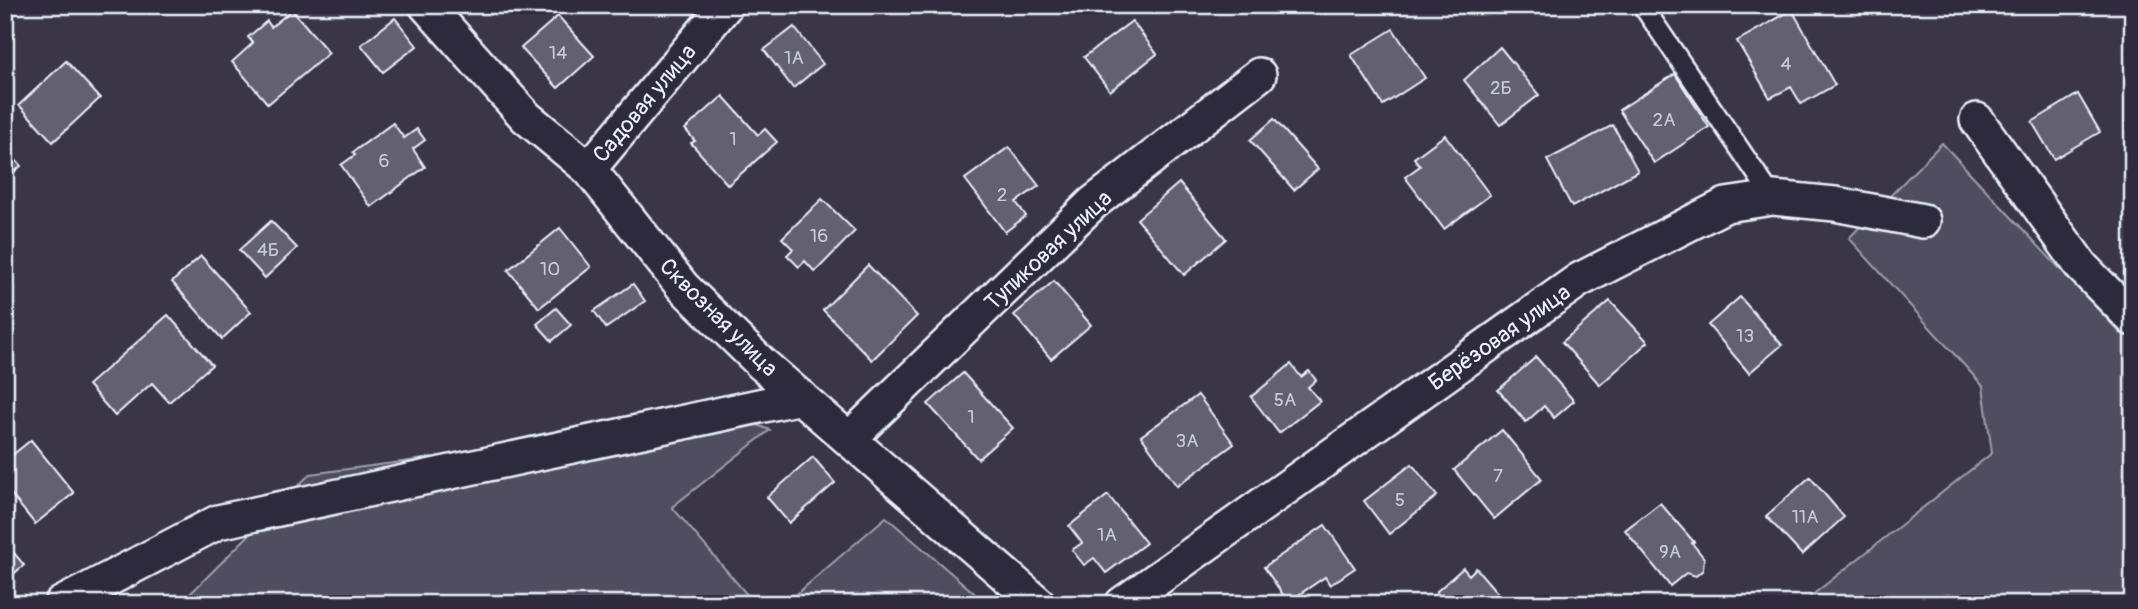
<svg xmlns="http://www.w3.org/2000/svg" width="2138" height="609" font-family="Pangolin,sans-serif">
	<style>
		.green { fill: #504e5f; stroke: #9ca0ac; stroke-width: 2 }
		.building { fill: #636171; stroke: #e8f1f8; stroke-width: 2 }
		.lines { fill: none; stroke-linecap: round; stroke-linejoin: round }
		.lane-casing { stroke: #e8f1f8; stroke-width: 23 }
		.street-casing { stroke: #e8f1f8; stroke-width: 38 }
		.lane { stroke: #2f2a3d; stroke-width: 18 }
		.street { stroke: #2f2a3d; stroke-width: 33 }
		.labels { text-anchor: middle; stroke-width: 5; stroke-linejoin: round; paint-order: stroke }
		.number-label { font-size: 19px; fill: #c7cdd6 }
		.street-label { font-size: 23px; fill: #e8f1f8; stroke: #2f2a3d }
	</style>
	<rect width="100%" height="100%" fill="#3a3648"/>
	<filter id="ink" filterUnits="userSpaceOnUse"><feTurbulence type="fractalNoise" baseFrequency=".0143" numOctaves="2"/><feDisplacementMap in="SourceGraphic" scale="14" xChannelSelector="R" yChannelSelector="G"/><feConvolveMatrix kernelMatrix="1 2 1 2 8 2 1 2 1" color-interpolation-filters="sRGB"/></filter>
	<g filter="url(#ink)">
		<g class="green">
			<polygon points="1942,143 2121,334 2133,327 2133,604 1801,604 1992,453 1983,386 1849,238"/>
			<polygon points="739,418 770,430 672,507 755,604 180,604 310,474"/>
			<polygon points="886,517 987,604 785,604"/>
		</g>
		<g class="building">
			<polygon points="292,10 329,53 268,104 232,62 253,43 248,37 267,21 271,27"/>
			<polygon points="1792,10 1835,85 1801,104 1791,87 1770,98 1737,41"/>
			<polygon points="558,16 594,56 558,88 521,48"/>
			<polygon points="395,18 417,46 383,72 361,45"/>
			<polygon points="1132,21 1157,54 1110,91 1084,57"/>
			<polygon points="794,27 823,64 793,88 764,50"/>
			<polygon points="1393,29 1425,78 1383,105 1351,55"/>
			<polygon points="1500,47 1539,95 1500,125 1464,80"/>
			<polygon points="66,61 100,98 53,142 19,105"/>
			<polygon points="1675,74 1709,127 1654,163 1619,110"/>
			<polygon points="2078,94 2100,132 2054,159 2032,122"/>
			<polygon points="723,96 758,135 765,129 777,142 728,185 691,143 695,141 685,129"/>
			<polygon points="1274,119 1318,169 1294,190 1250,140"/>
			<polygon points="393,123 404,138 417,129 425,140 413,149 425,167 371,207 341,165 355,155 353,152"/>
			<polygon points="1613,125 1638,171 1572,207 1547,160"/>
			<polygon points="1445,135 1490,195 1444,229 1405,177 1420,166 1414,158"/>
			<polygon points="1009,147 1039,186 1016,202 1026,216 1005,232 965,179"/>
			<polygon points="5,148 21,166 5,180"/>
			<polygon points="1179,183 1226,239 1184,275 1137,219"/>
			<polygon points="822,199 855,231 815,272 805,261 799,267 787,255 793,249 782,238"/>
			<polygon points="271,221 297,248 265,278 239,250"/>
			<polygon points="560,228 591,267 539,308 508,270"/>
			<polygon points="201,256 251,312 222,339 172,282"/>
			<polygon points="868,265 917,316 872,360 823,310"/>
			<polygon points="1054,281 1091,325 1051,359 1014,315"/>
			<polygon points="633,284 645,301 606,328 594,311"/>
			<polygon points="1740,297 1782,345 1749,373 1708,325"/>
			<polygon points="1610,301 1648,342 1600,385 1562,342"/>
			<polygon points="556,308 571,325 552,341 537,324"/>
			<polygon points="168,315 212,365 169,402 152,383 115,416 88,385"/>
			<polygon points="1536,357 1574,401 1554,418 1544,406 1526,422 1498,390"/>
			<polygon points="1291,364 1301,377 1309,371 1316,380 1308,387 1320,401 1279,433 1251,397"/>
			<polygon points="963,373 1013,428 978,459 928,404"/>
			<polygon points="1198,395 1234,444 1177,486 1141,436"/>
			<polygon points="1502,430 1542,479 1494,519 1454,470"/>
			<polygon points="31,440 74,493 35,524 5,487 5,461"/>
			<polygon points="813,457 835,483 789,523 767,497"/>
			<polygon points="1412,464 1437,496 1389,534 1364,501"/>
			<polygon points="1810,477 1844,517 1802,555 1766,516"/>
			<polygon points="1108,495 1146,543 1106,573 1094,558 1084,565 1072,550 1082,543 1069,526"/>
			<polygon points="1660,503 1694,542 1692,543 1704,558 1703,570 1696,576 1686,573 1670,586 1625,530"/>
			<polygon points="1325,525 1355,568 1330,585 1325,577 1288,602 1264,567"/>
			<polygon points="5,542 24,565 5,581"/>
			<polygon points="1463,568 1469,575 1476,568 1507,604 1436,604 1442,599 1436,592"/>
		</g>
		<g class="lines">
			<defs>
				<polyline id="lane" points="1642,5 1773,198"/>
				<g id="street">
					<polyline points="426,5 526,117 589,169 683,287 761,363 1039,604"/>
					<polyline points="1977,120 2082,267 2133,319"/>
					<polyline points="589,169 726,5"/>
					<polyline points="849,439 1093,203 1259,75"/>
					<polyline points="61,604 218,522 801,397"/>
					<polyline points="1122,604 1579,280 1726,205 1773,198 1835,204 1923,221"/>
				</g>
			</defs>
			<use href="#lane" class="lane-casing"/>
			<use href="#street" class="street-casing"/>
			<use href="#lane" class="lane"/>
			<use href="#street" class="street"/>
		</g>
	</g>
	<g class="labels">
		<g class="number-label">
			<text x="558" y="59">14</text>
			<text x="794" y="64">1А</text>
			<text x="1786" y="70">4</text>
			<text x="1501" y="94">2Б</text>
			<text x="1664" y="126">2А</text>
			<text x="733" y="145">1</text>
			<text x="384" y="167">6</text>
			<text x="1002" y="201">2</text>
			<text x="819" y="242">16</text>
			<text x="268" y="256">4Б</text>
			<text x="550" y="275">10</text>
			<text x="1745" y="342">13</text>
			<text x="1285" y="406">5А</text>
			<text x="971" y="423">1</text>
			<text x="1187" y="447">3А</text>
			<text x="1498" y="482">7</text>
			<text x="1400" y="506">5</text>
			<text x="1805" y="523">11А</text>
			<text x="1107" y="541">1А</text>
			<text x="1670" y="558">9А</text>
		</g>
		<g class="street-label">
			<text transform="translate(644 103) rotate(-50)" y="8">Садовая улица</text>
			<text transform="translate(1048 250) rotate(-43)" y="8">Тупиковая улица</text>
			<text transform="translate(719 317) rotate(45)" y="8">Сквозная улица</text>
			<text transform="translate(1499 337) rotate(-35)" y="8">Берёзовая улица</text>
		</g>
	</g>
	<rect width="2138" height="609" fill="none" stroke="#2f2a3d" stroke-width="28"/>
	<rect x="14" y="14" width="2110" height="581" fill="none" stroke="#e8f1f8" stroke-width="2.5" filter="url(#ink)"/>
</svg>
